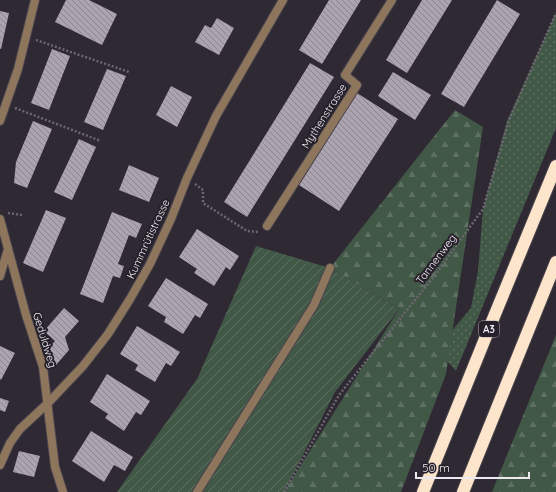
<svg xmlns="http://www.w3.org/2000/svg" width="556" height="492" font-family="Quicksand,sans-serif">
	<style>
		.grass { fill: url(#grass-dots) }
		.forest { fill: url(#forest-firs) }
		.garden { fill: url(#garden-furrows) }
		.building { fill: url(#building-back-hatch) }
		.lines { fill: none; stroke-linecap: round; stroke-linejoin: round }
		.service-casing { stroke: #4a444e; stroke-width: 10 }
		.minor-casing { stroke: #4a444e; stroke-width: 10 }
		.motorway-casing { stroke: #4a444e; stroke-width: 14 }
		.path { stroke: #6d6771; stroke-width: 2.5; stroke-dasharray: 2 2; stroke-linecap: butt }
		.service { stroke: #8e765c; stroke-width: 8 }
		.minor { stroke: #8e765c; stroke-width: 8 }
		.motorway { stroke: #fde5cb; stroke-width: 12 }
		.labels { text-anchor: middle; stroke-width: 4; stroke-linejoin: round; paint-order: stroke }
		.shield { fill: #26202a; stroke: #b1adb5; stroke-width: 1 }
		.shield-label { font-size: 10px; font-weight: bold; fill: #ede9f0 }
		.street-label { font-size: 11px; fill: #ede9f0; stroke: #26202a }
	</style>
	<defs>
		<pattern id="grass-dots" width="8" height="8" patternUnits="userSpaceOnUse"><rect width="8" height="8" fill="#425847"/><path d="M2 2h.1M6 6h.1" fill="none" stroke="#5e7062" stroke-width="1.8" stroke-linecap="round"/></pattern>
		<pattern id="forest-firs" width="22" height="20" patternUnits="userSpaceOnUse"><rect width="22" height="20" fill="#425847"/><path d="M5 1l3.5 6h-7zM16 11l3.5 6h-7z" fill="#5e7062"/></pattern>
		<pattern id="garden-furrows" width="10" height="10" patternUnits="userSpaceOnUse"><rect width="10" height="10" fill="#425847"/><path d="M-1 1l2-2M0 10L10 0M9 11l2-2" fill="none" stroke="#5e7062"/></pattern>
		<pattern id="building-back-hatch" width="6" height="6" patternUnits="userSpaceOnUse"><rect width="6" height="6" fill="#aba3b0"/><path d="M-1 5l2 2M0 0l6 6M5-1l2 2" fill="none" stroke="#8d8791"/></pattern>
	</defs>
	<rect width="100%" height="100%" fill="#2f2934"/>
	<polygon class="grass" points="556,13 556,128 456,371 448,362 449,334 471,308 478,271 483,209 507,121"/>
	<g class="forest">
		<polygon points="455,110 483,127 446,374 401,492 284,492 399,309 330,268"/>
		<polygon points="556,335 556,492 492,492"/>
	</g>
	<polygon class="garden" points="256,246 330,268 399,309 335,392 284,492 117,492 197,379"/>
	<g class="building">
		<polygon points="66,0 89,0 117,14 102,45 55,22"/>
		<polygon points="329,0 361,0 322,64 299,50"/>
		<polygon points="422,0 452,0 407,73 386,60"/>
		<polygon points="497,0 520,14 464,107 441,94"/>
		<polygon points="0,11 9,13 1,49 0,49"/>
		<polygon points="217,18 234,28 219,55 195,42 205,25 211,28"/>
		<polygon points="52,49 70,56 49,110 31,103"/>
		<polygon points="310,63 334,77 247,217 224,202"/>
		<polygon points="107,69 126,76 103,130 84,122"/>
		<polygon points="393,72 431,95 415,120 378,96"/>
		<polygon points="171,86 192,97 177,127 156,115"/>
		<polygon points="357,93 398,119 339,211 299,185"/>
		<polygon points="33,121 52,129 27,188 14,183 16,162"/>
		<polygon points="79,139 96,147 72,200 54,192"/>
		<polygon points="129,165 159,178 149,202 119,190"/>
		<polygon points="46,210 66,218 43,272 23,263"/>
		<polygon points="112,212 142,224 136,238 129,235 118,264 124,266 120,278 113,276 103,303 80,294"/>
		<polygon points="197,229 239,256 230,270 226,267 214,286 194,273 197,269 179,257"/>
		<polygon points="166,278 208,304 200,318 195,315 183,334 164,322 166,317 148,306"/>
		<polygon points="64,308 79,321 65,337 69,350 56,365 49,347 55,341 44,331"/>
		<polygon points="137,326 180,352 171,366 166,363 155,382 135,370 138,365 120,354"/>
		<polygon points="0,346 15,353 1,380 0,379"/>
		<polygon points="107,374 150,401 141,415 136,412 124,431 105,418 108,414 90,402"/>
		<polygon points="0,398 9,401 5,412 0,410"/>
		<polygon points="91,431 133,457 125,471 114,465 104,482 72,461"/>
		<polygon points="19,451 40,456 34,477 13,472"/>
	</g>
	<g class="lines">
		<defs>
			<g id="service">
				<polyline points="0,276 8,249"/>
				<polyline points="197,492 314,305 330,268"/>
			</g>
			<g id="minor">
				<polyline points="0,121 18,69 35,0"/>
				<polyline points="0,219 26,315 43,367 55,467 63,492"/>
				<polyline points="267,226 357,85 345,75 392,0"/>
				<polyline points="0,465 10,443 20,429 48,403 83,366 108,334 130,299 150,264 171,219 187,178 216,116 283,0"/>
			</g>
			<g id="motorway">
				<polyline points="423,492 493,319 556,166"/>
				<polyline points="463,492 556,262"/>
			</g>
		</defs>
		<use href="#service" class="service-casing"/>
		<use href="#minor" class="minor-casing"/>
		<use href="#motorway" class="motorway-casing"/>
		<g class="path">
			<polyline points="36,40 129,72"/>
			<polyline points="15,108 101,141"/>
			<polyline points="195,184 203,190 203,203 247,231 259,232"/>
			<polyline points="8,213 22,215"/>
			<polyline points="284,492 339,395 435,275 483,209 509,120 556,13"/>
		</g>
		<use href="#service" class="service"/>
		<use href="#minor" class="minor"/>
		<use href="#motorway" class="motorway"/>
	</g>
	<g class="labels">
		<rect class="shield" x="479" y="321" width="20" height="16" rx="3"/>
		<g class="shield-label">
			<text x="489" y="333">A3</text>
		</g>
		<g class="street-label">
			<text transform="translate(324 116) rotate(-58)" y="4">Mythenstrasse</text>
			<text transform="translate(148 239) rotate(-65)" y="4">Kummrütistrasse</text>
			<text transform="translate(436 259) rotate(-53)" y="4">Tannenweg</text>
			<text transform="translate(45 340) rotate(73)" y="4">Geduldweg</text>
		</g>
	</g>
	<path d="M416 472v6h113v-6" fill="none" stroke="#ede9f0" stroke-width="2"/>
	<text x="422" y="472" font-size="12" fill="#ede9f0" stroke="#26202a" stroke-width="3" paint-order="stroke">50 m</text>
</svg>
